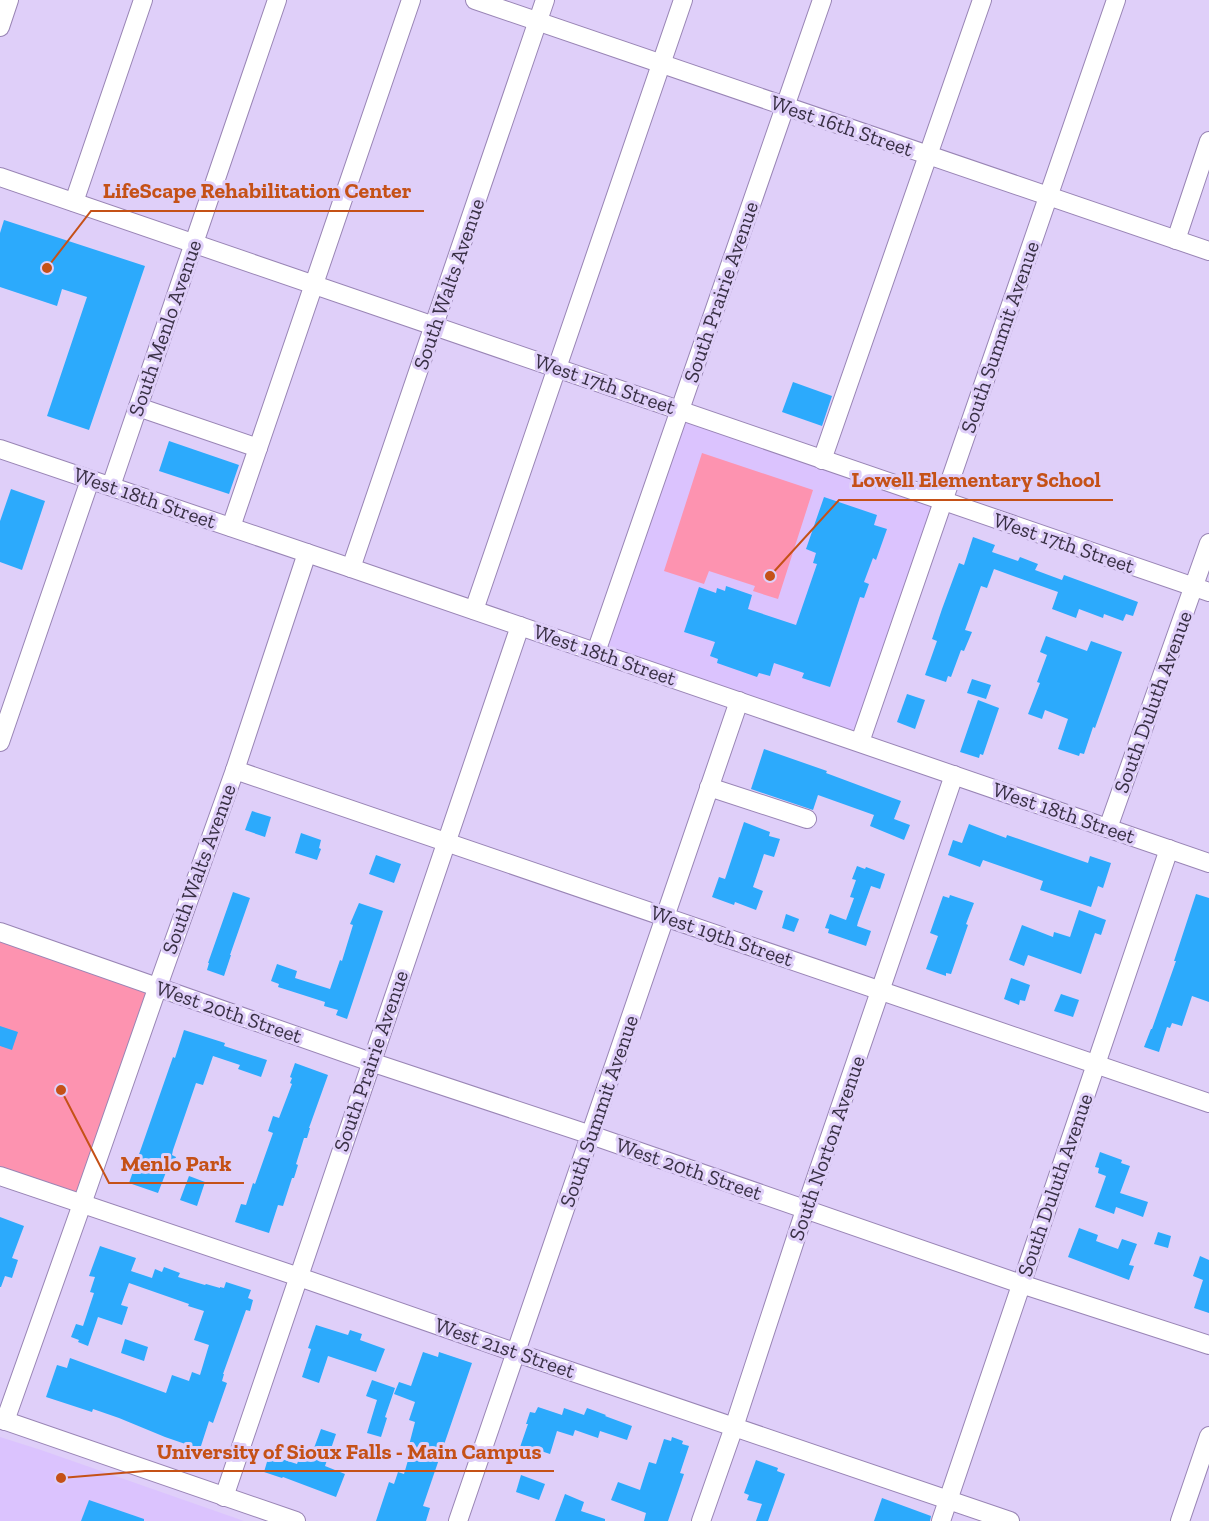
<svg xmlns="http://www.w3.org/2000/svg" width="1209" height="1521" font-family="'Zilla Slab',serif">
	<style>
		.built { fill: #dbc3fe }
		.green { fill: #fd93b0 }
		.building { fill: #2caafc }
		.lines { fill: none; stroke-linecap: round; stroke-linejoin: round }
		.minor-casing { stroke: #9985b5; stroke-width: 20 }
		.minor { stroke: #fff; stroke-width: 18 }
		.labels { text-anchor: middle; stroke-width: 6; stroke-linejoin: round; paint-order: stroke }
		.street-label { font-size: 21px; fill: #393045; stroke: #dfcff9 }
		.leader { fill: none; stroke: #c55117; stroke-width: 2 }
		.callout-dot { fill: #c55117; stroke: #dfcff9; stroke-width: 2 }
		.callout-label { font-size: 22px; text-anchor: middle; font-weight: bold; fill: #c55117; stroke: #dfcff9; stroke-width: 6; stroke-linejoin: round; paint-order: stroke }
	</style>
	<rect width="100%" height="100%" fill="#dfcff9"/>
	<g class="built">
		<polygon points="681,410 942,501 860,742 596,652"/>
		<polygon points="0,1437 41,1450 244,1521 0,1521"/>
	</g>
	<g class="green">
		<polygon points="702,453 813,490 778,599 753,591 755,586 709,571 704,584 664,571"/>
		<polygon points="0,932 158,986 82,1204 0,1176"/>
	</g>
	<g class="building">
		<polygon points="4,220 145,266 89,430 47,416 87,297 62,289 57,306 0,287 0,233"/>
		<polygon points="793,382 832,396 822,426 782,412"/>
		<polygon points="169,441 239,465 229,494 159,471"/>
		<polygon points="11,489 45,501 22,570 0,562 0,521"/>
		<polygon points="824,497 877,515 874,525 887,529 876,560 873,558 864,582 869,584 864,598 860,597 830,687 802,678 804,673 774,663 770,676 759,673 757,677 717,663 718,659 710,656 715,642 684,632 699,587 716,593 717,588 725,591 726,586 752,595 748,609 796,625 817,564 813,563 816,553 806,549"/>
		<polygon points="973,537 995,545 992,552 1018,561 1020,557 1038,564 1035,570 1062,580 1064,575 1138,602 1133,616 1126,614 1123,621 1104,614 1103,618 1079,609 1076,618 1052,609 1058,592 994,569 987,588 981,586 965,630 972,632 964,651 961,650 951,677 948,676 946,682 925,675 937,641 932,639 942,609 959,563 964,565"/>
		<polygon points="1046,636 1087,651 1091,641 1122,652 1105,700 1095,728 1093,727 1084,754 1080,753 1079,756 1058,749 1068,719 1045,710 1042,719 1028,714 1040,683 1037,682 1047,655 1040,652"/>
		<polygon points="972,679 991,685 986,699 967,693"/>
		<polygon points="907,694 925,700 915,729 897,722"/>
		<polygon points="978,700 999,708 983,755 980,754 979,758 960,752"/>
		<polygon points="764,749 827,771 826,773 901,801 894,819 910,825 904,840 870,826 874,815 818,795 813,810 751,789"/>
		<polygon points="252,811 271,817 265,837 245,830"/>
		<polygon points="744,822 770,832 769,836 780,839 774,857 764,854 753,887 763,891 756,910 735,902 734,905 712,897 719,877 725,879"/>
		<polygon points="969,824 1006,838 1007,835 1088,863 1090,856 1111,863 1103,888 1098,886 1091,907 1040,890 1043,881 983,860 980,867 948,855 953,840 962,843"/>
		<polygon points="301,833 321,840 319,848 321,849 317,860 295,853"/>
		<polygon points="376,855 401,864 394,883 369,874"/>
		<polygon points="857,866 865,869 866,867 885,874 880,889 871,886 858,922 857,926 871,931 866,946 828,933 829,929 825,928 830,914 846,920 854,898 850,897 856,880 852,879"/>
		<polygon points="233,892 250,898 230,955 231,955 224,976 207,970 209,963 208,963"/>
		<polygon points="1196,894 1209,898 1209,1002 1192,996 1182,1026 1172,1023 1170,1028 1167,1027 1159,1052 1144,1047 1151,1029 1152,1029 1176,961 1174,961"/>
		<polygon points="950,895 974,903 966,924 968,925 951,974 946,973 946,976 926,969 938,936 930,933 943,896 949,898"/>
		<polygon points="359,903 383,911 347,1019 336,1015 338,1010 324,1006 325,1002 278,987 279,984 271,981 277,964 297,971 295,978 330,989 340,960 342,961 353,925 350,924"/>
		<polygon points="1079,910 1106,920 1101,935 1095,933 1081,974 1028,955 1024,966 1009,960 1022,925 1053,937 1054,932 1070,937"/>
		<polygon points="786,914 799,919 794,932 782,928"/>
		<polygon points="1011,978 1030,985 1025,1001 1020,1000 1019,1005 1004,999"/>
		<polygon points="1061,994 1079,1000 1073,1017 1054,1011"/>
		<polygon points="0,1026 18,1032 12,1050 0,1046"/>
		<polygon points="184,1030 225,1043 224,1046 267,1060 261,1077 238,1069 240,1065 213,1056 203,1085 196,1083 173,1150 172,1155 176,1157 172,1169 168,1167 158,1193 129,1183 173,1057 175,1058"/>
		<polygon points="295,1063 328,1075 309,1128 310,1128 307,1138 304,1138 296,1164 298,1165 294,1178 292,1178 283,1206 278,1205 269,1233 235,1222 241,1204 246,1205 253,1183 255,1184 273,1133 268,1131 273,1116 279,1118 292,1084 290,1083 292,1078 290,1077"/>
		<polygon points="1100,1152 1122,1160 1121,1163 1130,1166 1120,1193 1148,1202 1143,1217 1116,1207 1114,1214 1095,1207 1106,1176 1098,1173 1099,1168 1095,1167"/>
		<polygon points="189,1176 205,1182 197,1206 180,1200"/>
		<polygon points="0,1217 24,1226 12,1258 18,1260 12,1278 5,1276 1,1287 0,1287"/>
		<polygon points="1079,1228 1098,1235 1096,1241 1118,1249 1122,1239 1137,1244 1129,1265 1134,1266 1129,1280 1068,1257"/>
		<polygon points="1158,1232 1171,1236 1168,1248 1154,1244"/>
		<polygon points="100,1246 136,1258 131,1271 152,1278 155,1269 162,1272 164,1267 180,1273 178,1277 205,1285 206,1284 220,1288 220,1287 224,1288 226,1282 251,1290 248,1298 253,1300 250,1311 246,1310 223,1374 224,1374 222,1381 227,1383 213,1423 209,1421 200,1449 165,1437 119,1418 93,1409 92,1412 46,1397 57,1365 67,1368 70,1358 166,1393 172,1375 189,1381 192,1372 200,1375 209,1345 194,1340 204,1311 188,1306 189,1304 129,1283 121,1305 128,1307 122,1325 98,1317 88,1346 78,1342 79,1340 71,1337 76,1324 83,1326 94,1293 90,1292 95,1277 89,1276"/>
		<polygon points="1200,1256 1209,1260 1209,1313 1194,1308 1203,1280 1193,1276"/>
		<polygon points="316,1325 348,1335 350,1330 362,1334 360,1340 385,1349 376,1372 328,1356 319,1383 302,1377 311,1349 308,1348"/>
		<polygon points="125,1339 148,1347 144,1361 121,1353"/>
		<polygon points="423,1352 438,1357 439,1352 472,1363 423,1506 430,1508 426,1521 376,1521 389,1482 394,1484 398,1472 404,1474 411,1450 408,1449 415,1422 409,1420 415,1402 394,1394 399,1382 411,1386"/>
		<polygon points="372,1380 395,1388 385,1417 387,1418 381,1437 367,1433 377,1400 366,1396"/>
		<polygon points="538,1407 562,1415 564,1408 584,1415 587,1408 606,1415 605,1416 632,1426 627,1440 600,1431 598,1438 575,1430 573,1436 557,1431 550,1454 538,1450 535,1459 518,1453 528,1424 526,1424 530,1412 535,1413"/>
		<polygon points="321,1429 336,1434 325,1466 345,1474 336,1497 283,1477 282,1478 264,1472 269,1455 297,1464 300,1456 310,1459"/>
		<polygon points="672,1437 683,1441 682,1444 689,1446 680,1473 684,1474 668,1521 644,1521 646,1513 611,1500 618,1482 640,1490 649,1462 656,1464 664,1439 671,1441"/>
		<polygon points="756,1460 778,1468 777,1471 785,1474 768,1521 756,1521 762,1504 747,1500 749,1495 744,1493"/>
		<polygon points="521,1475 545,1484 539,1500 516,1492"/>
		<polygon points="565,1494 584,1502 581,1511 605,1519 605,1521 555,1521"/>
		<polygon points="882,1498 931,1516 930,1521 874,1521"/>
		<polygon points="89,1500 144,1519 144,1521 81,1521"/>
	</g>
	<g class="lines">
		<defs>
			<g id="minor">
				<polyline points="475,0 1209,251"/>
				<polyline points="0,27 9,0"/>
				<polyline points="0,177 1209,592"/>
				<polyline points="74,202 143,0"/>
				<polyline points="1176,240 1209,141"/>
				<polyline points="138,407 258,448"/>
				<polyline points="0,449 351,568 1209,863"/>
				<polyline points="822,460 982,0"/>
				<polyline points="111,486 277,0"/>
				<polyline points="231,527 411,0"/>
				<polyline points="351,568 545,0"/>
				<polyline points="474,610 683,0"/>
				<polyline points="596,652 822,0"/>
				<polyline points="0,742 90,480"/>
				<polyline points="860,742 1116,0"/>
				<polyline points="235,770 1209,1103"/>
				<polyline points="709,787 807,819"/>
				<polyline points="1108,828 1209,543"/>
				<polyline points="0,932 371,1062 591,1135 1021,1284 1209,1345"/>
				<polyline points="0,1176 299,1277 517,1353 1010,1521"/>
				<polyline points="0,1419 296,1521"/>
				<polyline points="5,1421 82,1204 158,986 235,770 307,553"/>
				<path d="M224 1497C324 1207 419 916 520 626"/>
				<polyline points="458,1521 739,701"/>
				<polyline points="701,1521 734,1427 805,1210 954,775"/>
				<polyline points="941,1521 1169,849"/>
				<polyline points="1180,1521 1209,1436"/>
			</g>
		</defs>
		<use href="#minor" class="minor-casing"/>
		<use href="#minor" class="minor"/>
	</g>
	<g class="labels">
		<g class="street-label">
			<text transform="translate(842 126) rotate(19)" y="7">West 16th Street</text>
			<text transform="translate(449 284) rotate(-71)" y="7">South Walts Avenue</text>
			<text transform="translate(721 292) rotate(-71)" y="7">South Prairie Avenue</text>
			<text transform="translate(165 328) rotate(-71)" y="7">South Menlo Avenue</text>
			<text transform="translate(1000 337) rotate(-71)" y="7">South Summit Avenue</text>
			<text transform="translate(605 384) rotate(19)" y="7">West 17th Street</text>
			<text transform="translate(145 498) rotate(19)" y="7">West 18th Street</text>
			<text transform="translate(1064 543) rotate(19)" y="7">West 17th Street</text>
			<text transform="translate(605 655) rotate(19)" y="7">West 18th Street</text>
			<text transform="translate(1153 702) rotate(-70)" y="7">South Duluth Avenue</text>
			<text transform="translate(1064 813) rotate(19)" y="7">West 18th Street</text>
			<text transform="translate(199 869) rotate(-70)" y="7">South Walts Avenue</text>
			<text transform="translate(722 936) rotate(19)" y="7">West 19th Street</text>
			<text transform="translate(229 1012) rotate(19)" y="7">West 20th Street</text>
			<text transform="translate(371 1061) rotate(-71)" y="7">South Prairie Avenue</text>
			<text transform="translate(599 1111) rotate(-71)" y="7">South Summit Avenue</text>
			<text transform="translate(827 1148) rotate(-71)" y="7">South Norton Avenue</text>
			<text transform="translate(689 1169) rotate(19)" y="7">West 20th Street</text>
			<text transform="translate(1055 1185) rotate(-71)" y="7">South Duluth Avenue</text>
			<text transform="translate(505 1348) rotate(19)" y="7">West 21st Street</text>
		</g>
	</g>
	<path class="leader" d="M47 268L91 211H424M770 576L839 500H1113M61 1090L109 1183H244M61 1478L145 1471H554"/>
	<g class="callout-dot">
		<circle cx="47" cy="268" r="6"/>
		<circle cx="770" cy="576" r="6"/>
		<circle cx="61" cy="1090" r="6"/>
		<circle cx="61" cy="1478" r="6"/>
	</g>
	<g class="callout-label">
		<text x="257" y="198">LifeScape Rehabilitation Center</text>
		<text x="976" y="487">Lowell Elementary School</text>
		<text x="176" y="1171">Menlo Park</text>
		<text x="349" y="1459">University of Sioux Falls - Main Campus</text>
	</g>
</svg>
